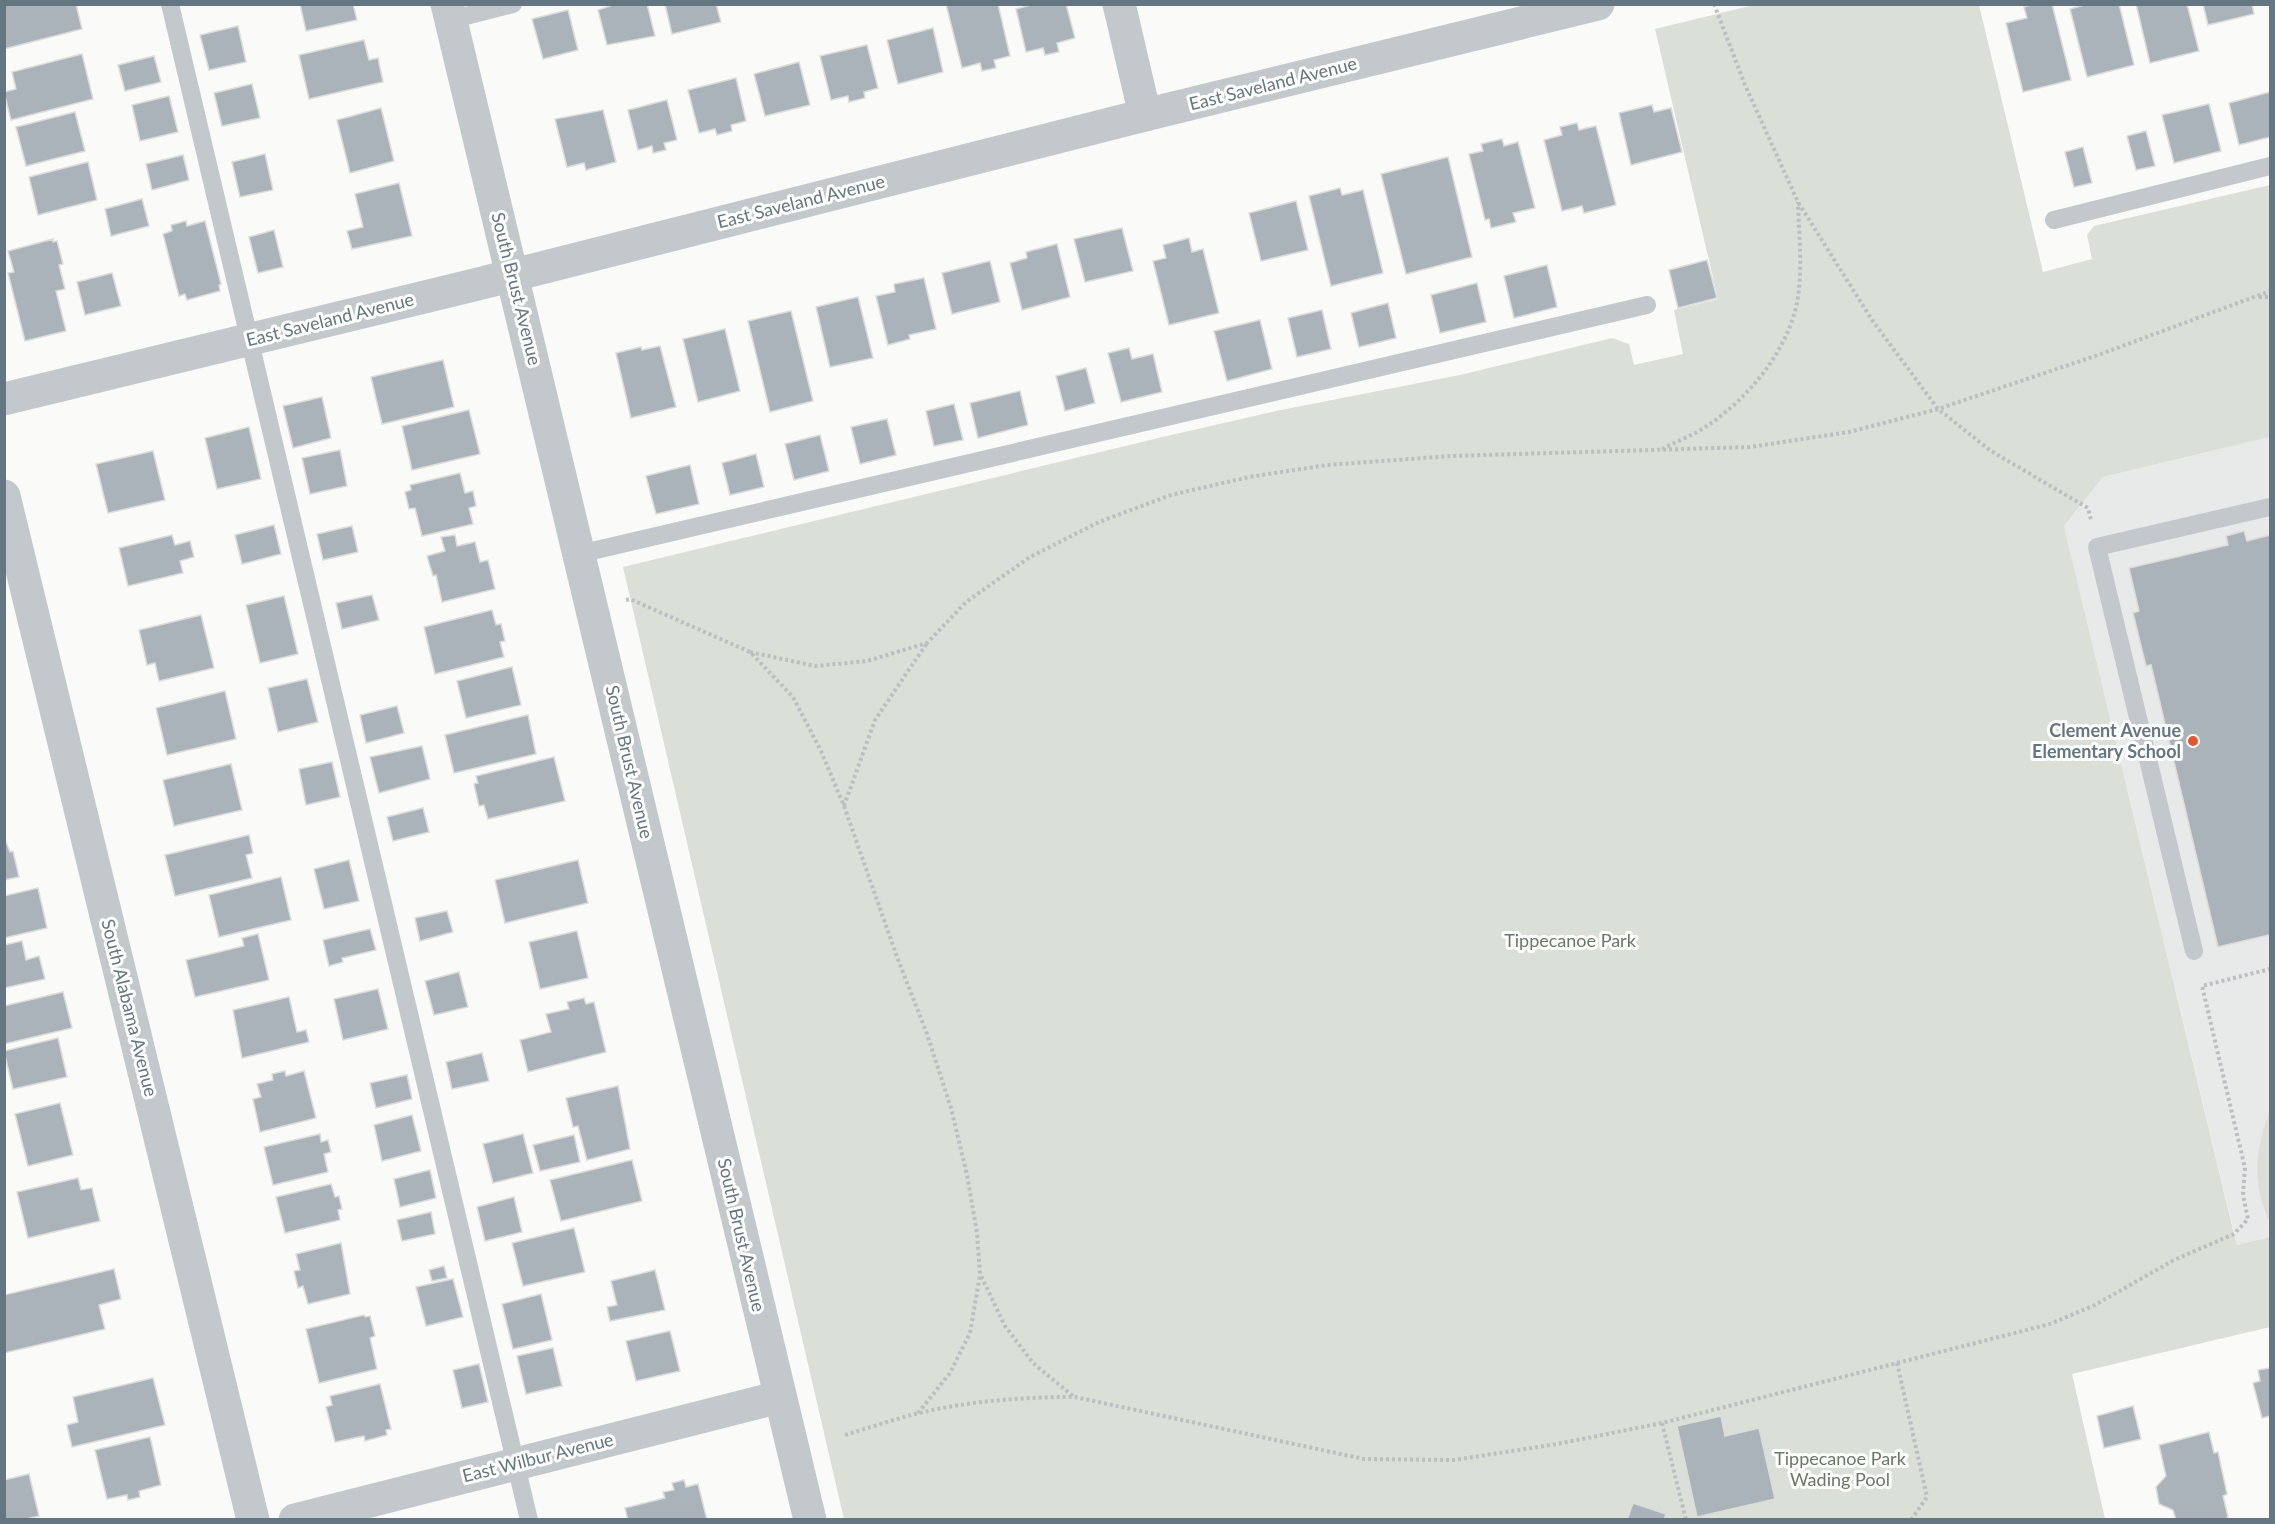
<svg xmlns="http://www.w3.org/2000/svg" width="2275" height="1524" font-family="Lato,sans-serif">
	<style>
		.built { fill: #e8e9e9 }
		.green { fill: #dadfd7 }
		.building { fill: #aab3b9; stroke: #dcdcda; stroke-width: 1.5 }
		.lines { fill: none; stroke-linecap: round; stroke-linejoin: round }
		.path { stroke: #bbbfc2; stroke-width: 4; stroke-dasharray: 3 3; stroke-linecap: butt }
		.service { stroke: #c3c8cc; stroke-width: 18 }
		.minor { stroke: #c3c8cc; stroke-width: 33 }
		.poi-dot { fill: #e4572e; stroke: #fff; stroke-width: 2 }
		.labels { text-anchor: middle; stroke-width: 6; stroke-linejoin: round; paint-order: stroke }
		.street-label { font-size: 18px; fill: #657683; stroke: #fff }
		.poi-label { font-size: 18px; font-weight: bold; fill: #657683; stroke: #fff; text-anchor: end }
		.park-label { font-size: 18px; fill: #687a64; stroke: #fff }
	</style>
	<rect width="100%" height="100%" fill="#fafaf8"/>
	<polygon class="built" points="2270,437 2270,1237 2237,1245 2064,526 2103,477"/>
	<g class="green">
		<polygon points="1754,5 1979,5 2043,272 2092,259 2087,235 2094,226 2270,185 2270,437 2103,477 2064,526 2234,1234 2237,1245 2270,1237 2270,1327 2072,1374 2105,1519 844,1519 623,567 1167,436 1276,411 1460,375 1612,338 1629,344 1634,365 1683,354 1674,310 1718,299 1655,29"/>
		<path d="M2270 1111V1222C2251 1184 2255 1149 2270 1111Z"/>
	</g>
	<g class="building">
		<polygon points="4,4 76,4 82,29 4,49"/>
		<polygon points="300,4 353,4 357,20 306,31"/>
		<polygon points="616,4 647,4 655,36 607,45 598,10"/>
		<polygon points="665,4 716,4 721,22 672,34"/>
		<polygon points="946,4 998,4 1010,56 994,60 996,68 982,71 980,63 962,68"/>
		<polygon points="1034,4 1066,4 1075,38 1057,43 1059,52 1045,55 1043,48 1026,52 1016,9"/>
		<polygon points="2034,4 2052,4 2071,80 2023,92 2006,23 2027,18 2024,7"/>
		<polygon points="2088,4 2119,4 2134,65 2087,77 2070,9"/>
		<polygon points="2136,4 2187,4 2199,51 2150,63"/>
		<polygon points="2203,4 2252,4 2254,14 2208,25"/>
		<polygon points="568,10 578,50 543,59 532,19"/>
		<polygon points="238,26 246,62 209,70 200,35"/>
		<polygon points="933,28 943,72 898,84 887,40"/>
		<polygon points="364,40 369,60 378,58 383,82 309,99 299,55"/>
		<polygon points="867,45 878,88 864,92 865,98 849,102 848,96 831,100 820,56"/>
		<polygon points="82,54 93,99 11,120 4,92 16,89 12,72"/>
		<polygon points="154,56 161,82 125,91 118,65"/>
		<polygon points="799,62 810,105 765,116 754,74"/>
		<polygon points="736,78 746,121 731,125 732,131 717,135 715,129 699,133 688,90"/>
		<polygon points="252,84 260,118 222,126 214,93"/>
		<polygon points="2270,92 2270,137 2239,145 2229,103"/>
		<polygon points="169,96 178,132 140,141 132,105"/>
		<polygon points="667,100 677,140 664,143 666,150 653,153 652,146 638,150 628,110"/>
		<polygon points="2209,104 2221,151 2174,163 2162,115"/>
		<polygon points="1652,105 1654,112 1671,108 1682,152 1631,165 1619,113"/>
		<polygon points="381,108 394,161 350,173 337,120"/>
		<polygon points="603,110 616,162 586,170 584,163 567,167 555,119"/>
		<polygon points="75,112 85,151 26,166 16,127"/>
		<polygon points="1577,123 1579,130 1596,126 1616,205 1584,213 1582,206 1562,211 1544,140 1562,135 1560,127"/>
		<polygon points="2146,131 2155,166 2136,170 2127,136"/>
		<polygon points="1502,139 1504,146 1518,142 1535,208 1513,213 1516,222 1491,228 1489,219 1485,220 1469,154 1483,151 1481,144"/>
		<polygon points="2083,147 2092,183 2074,187 2065,152"/>
		<polygon points="265,154 273,190 240,197 232,162"/>
		<polygon points="183,155 189,180 152,190 146,164"/>
		<polygon points="1448,157 1472,257 1406,274 1381,174"/>
		<polygon points="88,162 97,200 38,215 29,177"/>
		<polygon points="399,183 412,236 352,249 347,231 363,227 355,194"/>
		<polygon points="1340,188 1342,195 1363,190 1383,273 1331,286 1309,196"/>
		<polygon points="142,199 149,226 111,236 105,209"/>
		<polygon points="1296,201 1308,250 1261,261 1249,213"/>
		<polygon points="186,221 187,226 205,221 221,284 219,285 220,291 187,300 185,294 179,296 163,234 172,231 171,225"/>
		<polygon points="1122,228 1133,271 1085,282 1074,239"/>
		<polygon points="274,230 283,267 258,273 249,237"/>
		<polygon points="1189,238 1192,252 1203,249 1219,313 1169,325 1153,261 1166,258 1163,245"/>
		<polygon points="53,239 53,242 57,241 63,264 59,265 65,289 56,291 66,331 25,341 8,273 14,272 8,251"/>
		<polygon points="1057,244 1070,297 1022,310 1010,263 1027,258 1026,252"/>
		<polygon points="1707,260 1717,298 1678,308 1669,270"/>
		<polygon points="990,261 1000,302 952,314 942,273"/>
		<polygon points="1547,265 1557,307 1514,318 1504,276"/>
		<polygon points="112,273 121,306 85,315 77,282"/>
		<polygon points="924,278 936,329 909,335 910,339 888,345 876,296 895,292 894,284"/>
		<polygon points="1477,283 1486,322 1440,333 1431,295"/>
		<polygon points="858,297 873,358 830,367 816,307"/>
		<polygon points="1388,303 1396,338 1359,347 1351,313"/>
		<polygon points="1322,310 1331,349 1297,357 1288,318"/>
		<polygon points="791,311 813,401 770,412 748,321"/>
		<polygon points="1260,320 1272,369 1227,381 1214,331"/>
		<polygon points="725,329 740,391 698,402 683,339"/>
		<polygon points="660,346 676,407 631,418 616,353 641,347 642,350"/>
		<polygon points="1129,348 1132,359 1153,354 1162,392 1121,402 1108,353"/>
		<polygon points="443,360 454,407 382,424 371,377"/>
		<polygon points="1086,368 1095,403 1065,411 1056,376"/>
		<polygon points="1020,391 1028,425 978,438 970,403"/>
		<polygon points="322,397 331,438 293,448 283,406"/>
		<polygon points="954,404 963,440 934,446 926,411"/>
		<polygon points="469,410 480,454 412,470 402,426"/>
		<polygon points="887,419 896,455 860,464 851,427"/>
		<polygon points="249,427 261,479 217,489 205,438"/>
		<polygon points="820,435 829,471 794,480 785,444"/>
		<polygon points="340,450 347,486 310,494 302,458"/>
		<polygon points="153,451 165,500 108,513 96,464"/>
		<polygon points="756,454 764,487 730,495 722,463"/>
		<polygon points="690,465 699,504 656,514 646,476"/>
		<polygon points="460,473 465,493 473,491 476,506 469,508 473,524 422,536 415,508 409,509 405,492 411,490 410,485"/>
		<polygon points="274,525 281,554 242,564 235,535"/>
		<polygon points="352,526 358,552 323,560 317,534"/>
		<polygon points="2244,531 2247,541 2270,535 2270,940 2269,935 2218,947 2151,665 2146,666 2133,613 2139,611 2129,568 2228,545 2226,536"/>
		<polygon points="172,535 175,545 190,541 194,557 180,561 183,573 128,586 119,548"/>
		<polygon points="455,535 457,546 475,542 480,562 488,560 495,589 442,602 436,575 433,576 427,556 445,551 441,537"/>
		<polygon points="372,595 379,620 342,629 336,603"/>
		<polygon points="284,596 298,654 260,663 246,605"/>
		<polygon points="492,610 496,625 501,624 505,641 500,642 504,657 435,674 424,627"/>
		<polygon points="201,615 214,668 159,681 155,663 147,665 139,630"/>
		<polygon points="512,667 521,705 466,718 457,681"/>
		<polygon points="307,679 318,722 278,732 268,688"/>
		<polygon points="225,691 236,739 167,755 156,708"/>
		<polygon points="397,706 404,733 366,743 360,715"/>
		<polygon points="528,715 536,754 454,773 445,735"/>
		<polygon points="422,746 430,779 379,793 370,757"/>
		<polygon points="554,757 565,801 488,819 484,805 479,806 474,784 478,783 476,776"/>
		<polygon points="332,762 340,797 306,805 299,769"/>
		<polygon points="231,764 242,810 174,826 163,780"/>
		<polygon points="423,808 429,832 393,841 387,817"/>
		<polygon points="249,835 253,853 246,855 252,878 175,896 165,855"/>
		<polygon points="4,837 10,852 13,851 19,877 4,880"/>
		<polygon points="349,860 359,901 324,909 314,869"/>
		<polygon points="578,860 588,903 505,923 495,880"/>
		<polygon points="281,877 291,920 219,937 209,895"/>
		<polygon points="38,888 47,928 4,938 4,896"/>
		<polygon points="447,911 453,932 420,941 415,918"/>
		<polygon points="370,929 376,950 342,958 343,962 329,966 323,940"/>
		<polygon points="577,931 588,978 540,989 529,942"/>
		<polygon points="258,934 269,980 195,997 186,960 244,946 242,938"/>
		<polygon points="22,941 26,960 39,956 45,979 4,988 4,945"/>
		<polygon points="459,972 468,1007 434,1015 425,981"/>
		<polygon points="378,989 388,1029 343,1040 334,999"/>
		<polygon points="63,992 72,1028 4,1044 4,1006"/>
		<polygon points="289,997 297,1032 306,1030 309,1042 242,1058 233,1010"/>
		<polygon points="584,998 586,1004 594,1002 606,1052 528,1072 520,1040 551,1032 546,1014 569,1009 567,1002"/>
		<polygon points="58,1038 67,1077 13,1089 4,1051"/>
		<polygon points="482,1053 489,1081 452,1089 446,1062"/>
		<polygon points="285,1071 286,1076 304,1071 316,1118 260,1132 253,1099 261,1097 257,1084 273,1080 272,1074"/>
		<polygon points="407,1075 412,1099 376,1108 370,1083"/>
		<polygon points="618,1086 630,1149 587,1160 578,1126 573,1127 566,1098"/>
		<polygon points="60,1103 73,1155 28,1166 15,1114"/>
		<polygon points="412,1115 421,1151 382,1161 374,1125"/>
		<polygon points="320,1134 321,1142 328,1140 331,1152 324,1154 328,1172 273,1185 264,1147"/>
		<polygon points="523,1134 533,1173 493,1183 483,1144"/>
		<polygon points="574,1135 580,1162 540,1171 533,1145"/>
		<polygon points="632,1160 642,1201 561,1221 550,1180"/>
		<polygon points="430,1170 436,1198 400,1207 394,1179"/>
		<polygon points="78,1178 81,1190 92,1188 100,1221 28,1238 17,1192"/>
		<polygon points="331,1184 335,1197 339,1196 342,1209 338,1210 340,1220 285,1233 276,1197"/>
		<polygon points="514,1197 522,1232 485,1241 477,1207"/>
		<polygon points="431,1212 435,1234 402,1241 397,1220"/>
		<polygon points="574,1228 585,1272 523,1286 512,1243"/>
		<polygon points="341,1243 350,1294 308,1304 303,1286 298,1288 294,1271 300,1270 296,1254"/>
		<polygon points="444,1266 447,1278 432,1281 429,1270"/>
		<polygon points="114,1269 121,1299 99,1305 105,1329 4,1353 4,1295"/>
		<polygon points="655,1270 665,1310 610,1321 607,1307 617,1305 611,1281"/>
		<polygon points="453,1279 463,1317 426,1326 416,1287"/>
		<polygon points="541,1294 552,1340 513,1349 502,1304"/>
		<polygon points="364,1315 365,1317 370,1316 375,1336 370,1338 377,1369 319,1383 306,1329"/>
		<polygon points="670,1331 680,1371 636,1381 626,1341"/>
		<polygon points="553,1348 562,1386 526,1394 517,1356"/>
		<polygon points="479,1364 488,1402 462,1408 453,1370"/>
		<polygon points="2270,1368 2270,1416 2262,1418 2253,1383 2260,1381 2258,1370"/>
		<polygon points="153,1378 165,1425 72,1447 67,1425 78,1422 73,1397"/>
		<polygon points="380,1384 391,1429 386,1430 387,1435 365,1441 364,1436 335,1442 326,1407 332,1405 330,1396"/>
		<polygon points="2133,1406 2141,1439 2104,1448 2097,1416"/>
		<polygon points="1721,1416 1725,1436 1759,1428 1775,1499 1697,1517 1677,1426"/>
		<polygon points="2209,1432 2214,1453 2218,1452 2227,1494 2223,1496 2228,1517 2224,1520 2176,1520 2173,1510 2159,1504 2156,1487 2166,1476 2159,1445"/>
		<polygon points="150,1437 161,1485 139,1491 140,1497 128,1500 127,1495 107,1499 95,1450"/>
		<polygon points="29,1474 39,1516 22,1520 4,1520 4,1480"/>
		<polygon points="684,1480 686,1487 698,1484 707,1520 628,1520 625,1508 665,1498 663,1492 674,1490 672,1483"/>
		<polygon points="1633,1503 1666,1514 1664,1520 1627,1520"/>
	</g>
	<g class="lines">
		<g class="path">
			<polyline points="1714,4 1745,85 1798,202 1872,320 1938,409 1991,451 2088,508 2091,520"/>
			<polyline points="2259,297 2270,297"/>
			<path d="M1662 449C1678 441 1696 434 1710 424 1750 396 1787 351 1797 303 1803 270 1799 236 1798 202"/>
			<polyline points="626,600 630,599 750,652 793,697 821,751 844,806 897,957 927,1034 951,1108 967,1175 977,1233 980,1274 1005,1326 1033,1363 1074,1397"/>
			<polyline points="750,652 815,666 867,661 927,643 966,602 1030,557 1099,522 1171,495 1249,477 1327,465 1451,456 1750,447 1849,432 1938,409 2101,354 2270,291"/>
			<polyline points="844,806 875,720 927,643"/>
			<polyline points="1897,1363 1927,1497 1911,1520"/>
			<polyline points="918,1413 950,1373 970,1333 980,1275"/>
			<polyline points="1662,1423 1686,1520"/>
			<path d="M845 1435C868 1428 892 1420 915 1414 967 1401 1022 1397 1075 1397L1364 1459 1454 1460 1557 1444 1662 1423 2050 1324 2095 1305 2174 1260 2234 1234 2248 1219 2243 1195 2245 1168 2202 986 2270 969"/>
		</g>
		<g class="service">
			<polyline points="170,4 529,1520"/>
			<polyline points="450,20 513,4"/>
			<polyline points="2054,220 2270,166"/>
			<polyline points="579,554 1647,305"/>
			<polyline points="2194,951 2097,547 2270,507"/>
		</g>
		<g class="minor">
			<polyline points="447,4 810,1520"/>
			<polyline points="1119,4 1145,115"/>
			<polyline points="4,399 474,285 1145,115 1598,4"/>
			<polyline points="4,496 253,1520"/>
			<polyline points="295,1520 780,1397"/>
		</g>
	</g>
	<circle class="poi-dot" cx="2193" cy="741" r="6"/>
	<g class="labels">
		<g class="street-label">
			<text transform="translate(1273 84) rotate(-14)" y="6">East Saveland Avenue</text>
			<text transform="translate(801 202) rotate(-14)" y="6">East Saveland Avenue</text>
			<text transform="translate(516 289) rotate(76)" y="6">South Brust Avenue</text>
			<text transform="translate(330 320) rotate(-14)" y="6">East Saveland Avenue</text>
			<text transform="translate(629 762) rotate(77)" y="6">South Brust Avenue</text>
			<text transform="translate(129 1008) rotate(76)" y="6">South Alabama Avenue</text>
			<text transform="translate(741 1235) rotate(77)" y="6">South Brust Avenue</text>
			<text transform="translate(538 1458) rotate(-14)" y="6">East Wilbur Avenue</text>
		</g>
		<g class="poi-label">
			<text x="2181" y="737">Clement Avenue<tspan x="2181" dy="21">Elementary School</tspan></text>
		</g>
		<g class="park-label">
			<text x="1570" y="947">Tippecanoe Park</text>
			<text x="1840" y="1465">Tippecanoe Park<tspan x="1840" dy="21">Wading Pool</tspan></text>
		</g>
	</g>
	<rect width="2275" height="1524" fill="none" stroke="#657683" stroke-width="12"/>
</svg>
